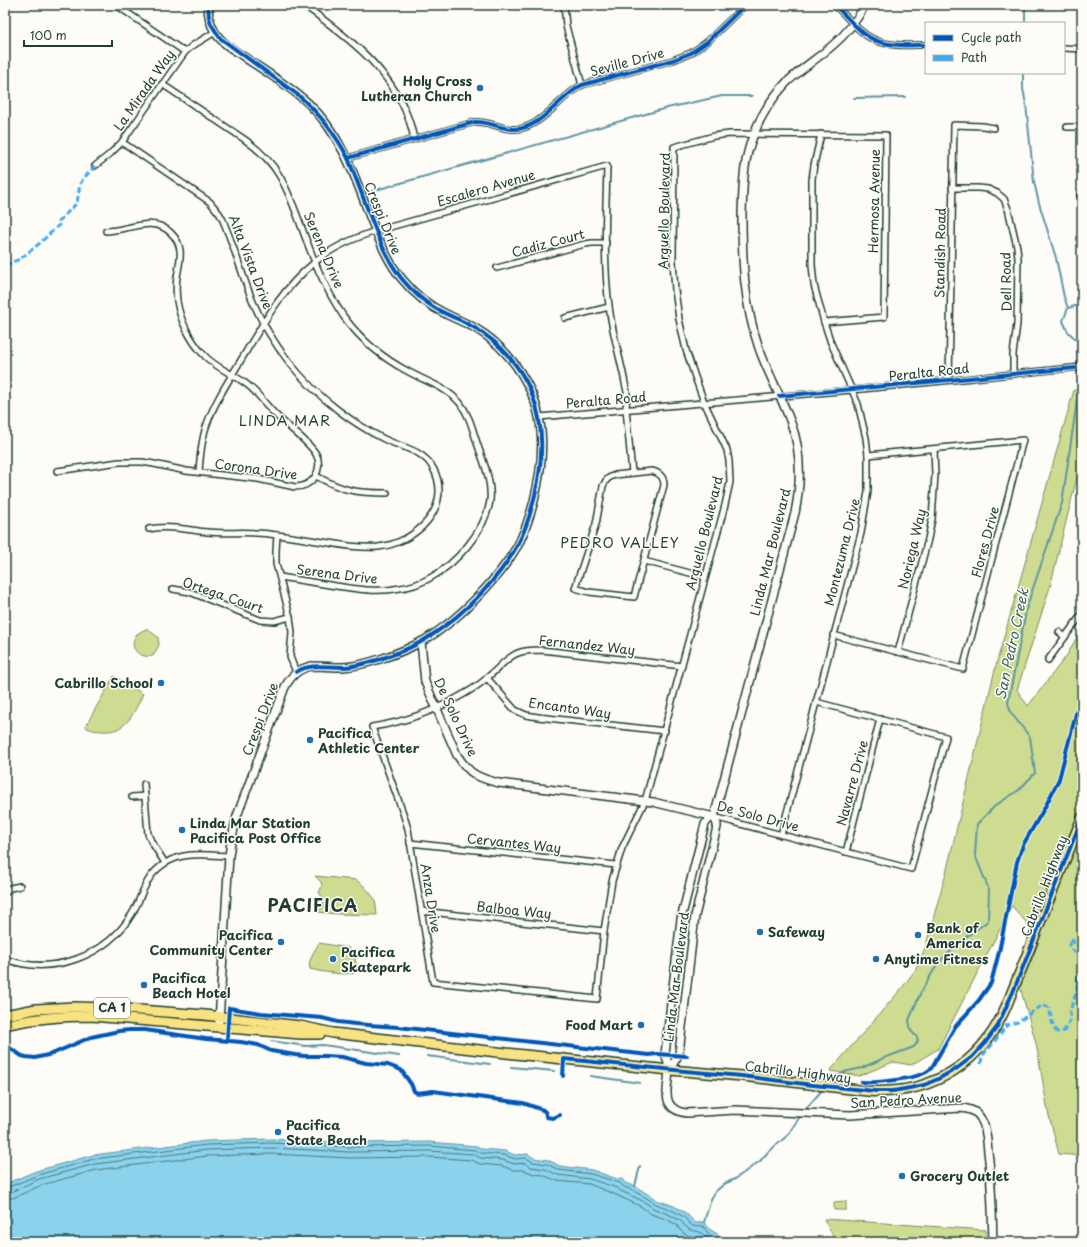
<svg xmlns="http://www.w3.org/2000/svg" width="1087" height="1247" font-family="'Playpen Sans',sans-serif">
	<style>
		.green { fill: #cddc90; stroke: #768c62 }
		.water { fill: #8bd2ec; stroke: #6096a2 }
		.lines { fill: none; stroke-linecap: round; stroke-linejoin: round }
		.shore { stroke: #4a797e; stroke-width: 1 }
		.stream { stroke: #6096a2; stroke-width: 2 }
		.street-casing { stroke: #1f3d34; stroke-width: 8 }
		.secondary-casing { stroke: #1f3d34; stroke-width: 10 }
		.highway-casing { stroke: #1f3d34; stroke-width: 12 }
		.street { stroke: #fdfcf7; stroke-width: 5 }
		.secondary { stroke: #fdfcf7; stroke-width: 7 }
		.highway { stroke: #f8e281; stroke-width: 9 }
		.quiet { stroke: #3fa9f5; stroke-width: 3; stroke-dasharray: 6 3; stroke-linecap: butt }
		.cycleway-casing { stroke: #fdfcf7; stroke-width: 6 }
		.cycleway { stroke: #0057b8; stroke-width: 4 }
		.poi-dot { fill: #1f6fb2; stroke: #fdfcf7; stroke-width: 1.5 }
		.labels { text-anchor: middle; stroke-width: 3; stroke-linejoin: round; paint-order: stroke }
		.shield { fill: #fdfcf7; stroke: #62766e; stroke-width: 1 }
		.shield-label { font-size: 12px; font-weight: bold; fill: #1f3d34 }
		.street-label { font-size: 13px; fill: #1f3d34; stroke: #fdfcf7 }
		.poi-label { font-size: 13px; font-weight: bold; fill: #1f3d34; stroke: #fdfcf7; text-anchor: start }
		.neighbourhood-label { font-size: 14px; letter-spacing: 1px; fill: #1f3d34; stroke: #fdfcf7 }
		.water-label { font-size: 14px; font-style: italic; fill: #3a6262; stroke: #fdfcf7 }
		.district-label { font-size: 17px; font-weight: bold; letter-spacing: 1px; fill: #1f3d34; stroke: #fdfcf7 }
	</style>
	<rect width="100%" height="100%" fill="#fdfcf7"/>
	<filter id="ink" filterUnits="userSpaceOnUse"><feTurbulence type="fractalNoise" baseFrequency=".025" numOctaves="2"/><feDisplacementMap in="SourceGraphic" scale="8" xChannelSelector="R" yChannelSelector="G"/><feConvolveMatrix kernelMatrix="1 2 1 2 8 2 1 2 1" color-interpolation-filters="sRGB"/></filter>
	<g filter="url(#ink)">
		<g class="green">
			<polygon points="1074,390 1082,390 1082,446 1080,465 1050,587 1017,690 1028,706 1067,655 1082,628 1082,813 1062,851 1031,928 1012,906 938,1049 911,1065 893,1062 859,1076 830,1071 902,988 916,969 925,948 947,869 996,665"/>
			<path d="M147 629 158 637 159 645 153 656C131 660 125 635 147 629Z"/>
			<path d="M114 676 143 694C134 712 127 733 103 731 96 731 91 730 85 727Z"/>
			<polygon points="1082,832 1082,1156 1059,1154 1048,1112 1036,1043 1020,987 1033,957 1069,858"/>
			<polygon points="315,876 356,880 364,886 375,899 377,915 338,914 317,912 323,907 324,899 319,893 322,886 321,882"/>
			<path d="M319 943 349 948 354 956 358 969 353 974C350 973 347 974 343 974 333 973 320 972 310 969 307 961 315 950 319 943Z"/>
			<polygon points="846,1201 846,1210 834,1210 834,1202"/>
			<polygon points="824,1219 986,1230 986,1242 836,1242"/>
		</g>
		<polygon class="water" points="272,1139 350,1143 429,1142 477,1146 482,1149 505,1151 515,1155 528,1154 534,1158 548,1160 560,1166 592,1170 617,1179 622,1179 625,1183 635,1186 657,1200 674,1206 686,1213 694,1222 697,1223 704,1222 708,1228 714,1232 732,1242 5,1242 5,1184 36,1171 93,1155 206,1141"/>
		<g class="lines">
			<g class="shore">
				<polyline points="5,1188 9,1187 38,1175 94,1159 206,1145 272,1143 350,1147 429,1146 475,1150 481,1153 504,1155 515,1159 526,1158 533,1162 547,1164 559,1170 591,1174 620,1183 624,1187 633,1190 637,1193 645,1197 656,1204 672,1210 684,1217 689,1223 693,1226 697,1227 703,1226 708,1233 723,1242"/>
				<polyline points="5,1193 11,1192 39,1179 95,1164 207,1150 272,1148 350,1152 429,1151 473,1154 481,1158 503,1160 514,1164 525,1163 531,1167 545,1169 558,1175 590,1179 617,1188 621,1191 643,1201 653,1208 670,1215 681,1221 685,1226 690,1230 700,1232 712,1242"/>
				<polyline points="5,1199 13,1198 42,1185 96,1170 207,1156 272,1154 349,1158 429,1157 471,1160 480,1164 502,1166 513,1170 524,1170 534,1174 543,1175 557,1181 589,1184 614,1194 640,1206 651,1214 668,1220 677,1225 680,1230 686,1235 697,1238 702,1242"/>
			</g>
			<g class="stream">
				<polyline points="1025,5 1025,23"/>
				<polyline points="854,98 905,97"/>
				<polyline points="369,192 667,108 722,96 752,96"/>
				<polyline points="1068,308 1082,304"/>
				<polyline points="271,1041 306,1046 323,1045 399,1056"/>
				<polyline points="427,1056 490,1064"/>
				<polyline points="511,1067 554,1071"/>
				<polyline points="590,1076 640,1083"/>
				<polyline points="829,1083 844,1072 862,1068 884,1058 914,1047 918,1041 917,1037 911,1031 909,1020 921,992 938,963 966,937 988,921 989,890 975,855 977,824 996,805 1019,790 1035,773 1030,737 1011,713 1008,703 1027,606 1062,503 1079,387 1077,340 1068,332 1063,321 1068,308 1064,297 1056,258 1039,203 1034,182 1026,104 1023,89 1023,73"/>
				<polyline points="804,1111 823,1089"/>
				<polyline points="635,1186 640,1166"/>
				<polyline points="704,1222 711,1199 715,1192 724,1184 735,1179 760,1161 769,1151 787,1136 801,1115"/>
			</g>
			<defs>
				<g id="street">
					<polyline points="116,5 185,52"/>
					<path d="M304 5C343 34 385 64 405 110 409 119 412 129 414 139"/>
					<polyline points="564,5 566,26 582,85"/>
					<path d="M834 5C844 13 851 23 861 31 879 48 903 45 926 45"/>
					<polyline points="1064,48 1082,49"/>
					<path d="M162 84 244 139C258 149 270 160 279 175 288 190 294 207 300 223 312 256 324 288 344 317 361 340 384 359 409 372 427 382 446 387 460 403 470 416 473 431 478 446 484 463 492 482 490 501 485 531 456 564 430 578 421 583 410 587 400 588 378 593 358 589 336 586 318 583 299 580 280 577"/>
					<polyline points="1067,127 1082,127"/>
					<path d="M122 142 210 202 219 213 222 218C234 246 242 275 253 302 271 344 302 383 338 410 352 421 368 431 384 439 402 448 422 449 433 468 454 507 416 543 378 547 362 548 346 546 330 543 310 540 290 536 269 534 248 531 228 534 207 532 188 530 169 525 149 529"/>
					<path d="M348 158 475 122C491 121 501 130 515 129 541 129 560 96 582 85L673 60 691 53 707 42 745 5"/>
					<polyline points="95,166 110,154 122,142 185,52 192,46 215,32"/>
					<polyline points="952,188 978,188 988,189 997,193 1004,199 1008,209 1017,247 1018,258 1017,324 1013,354 1013,374"/>
					<polyline points="1080,195 1082,195"/>
					<polyline points="497,268 585,244 592,243 606,243"/>
					<polyline points="565,318 609,307"/>
					<polyline points="949,380 954,125 983,126 994,128"/>
					<polyline points="539,417 852,390 1082,367"/>
					<path d="M57 471 119 462H142L154 464 186 471 258 479 295 487C303 487 310 484 315 477 319 470 320 461 316 454 309 442 287 426 277 416 266 406 258 392 245 383 232 373 215 368 203 354 190 340 180 320 177 301 176 293 176 284 177 277 180 259 185 246 170 232 152 215 127 231 106 231"/>
					<path d="M652 471C660 473 664 477 664 485L634 597 589 592 575 588 596 524 603 486C606 479 609 477 615 475Z"/>
					<path d="M199 472C200 457 201 442 206 427 213 405 226 385 238 365 260 329 280 290 314 263 331 248 354 238 376 231L607 166C606 212 603 259 609 306 612 332 620 357 625 383L627 392 626 409 632 473"/>
					<path d="M316 476C344 491 355 493 387 493"/>
					<polyline points="277,535 276,551 276,564 290,617 292,632 290,657 296,672"/>
					<polyline points="644,561 705,577"/>
					<polyline points="173,589 190,592 260,620 274,621 290,617"/>
					<polyline points="1059,632 1065,637"/>
					<polyline points="833,635 963,669 1023,440 868,455"/>
					<polyline points="898,652 928,539 932,519 935,475 934,449"/>
					<polyline points="1048,660 1082,614"/>
					<path d="M682 666 542 650C534 650 525 650 518 653 507 657 498 669 489 676 482 683 473 689 464 694 435 711 405 722 372 727L403 813 408 829 433 982 597 999 604 931 612 881 622 848 645 801 725 505 730 482 729 461 727 450 704 402 695 377 686 350 679 319 675 290 673 261 674 147 714 136 730 134 886 135 884 317 824 322"/>
					<polyline points="487,678 515,710 526,715 538,717 665,731"/>
					<polyline points="144,784 148,834 151,841 165,863"/>
					<polyline points="132,797 145,796"/>
					<polyline points="714,817 911,869 946,737 816,702"/>
					<polyline points="781,835 861,533 868,491 868,455 866,438 858,404 831,343 824,322 814,285 812,265 812,179 814,165 821,134"/>
					<polyline points="410,843 616,865"/>
					<polyline points="846,852 880,719"/>
					<polyline points="5,893 10,888 20,886"/>
					<polyline points="421,911 604,931"/>
					<path d="M5 959C52 976 106 957 132 914 143 896 144 877 164 864 183 851 207 855 229 856"/>
				</g>
				<g id="secondary">
					<path d="M208 5C208 14 210 24 215 32 222 44 236 51 247 59 268 73 289 86 308 103 341 134 355 176 370 217 379 239 387 261 402 279 414 294 429 306 446 314 456 319 466 323 475 328 497 341 514 360 526 382 547 419 544 461 534 501 530 516 525 531 518 545 498 580 455 624 419 643 400 653 365 666 343 667 332 667 321 666 311 666 298 669 291 676 285 687L237 816 231 842 229 856 219 1021"/>
					<path d="M865 5C857 20 846 34 833 45 818 58 801 69 786 83 772 98 761 115 754 134 743 159 743 187 742 214 742 260 744 305 759 348 768 374 782 398 791 423 802 452 801 483 795 513L714 817 717 824V827L695 916 679 1053C677 1059 673 1063 670 1069 669 1072 668 1077 668 1081 665 1098 667 1111 687 1113L735 1110 850 1115 961 1108C970 1109 977 1111 981 1119 987 1128 987 1142 988 1152 992 1182 992 1212 993 1242"/>
					<path d="M421 642 425 682 457 755C469 774 478 778 499 783L653 802 714 817"/>
					<polyline points="670,1070 665,1054 681,919 705,824 709,819 714,817"/>
				</g>
				<g id="highway">
					<path d="M5 1015 36 1009 74 1007 112 1008 205 1015 300 1026 333 1033 515 1054 670 1070 742 1076 867 1091C933 1096 984 1062 1008 1002L1082 818"/>
					<path d="M5 1025C34 1018 62 1016 92 1016L300 1034H320"/>
				</g>
			</defs>
			<use href="#street" class="street-casing"/>
			<use href="#secondary" class="secondary-casing"/>
			<use href="#highway" class="highway-casing"/>
			<use href="#street" class="street"/>
			<use href="#secondary" class="secondary"/>
			<use href="#highway" class="highway"/>
			<g class="quiet">
				<polyline points="5,265 20,259 40,243 60,224 59,221 77,203 80,184 83,179 95,166"/>
				<polyline points="1082,943 1079,945 1074,944 1072,938 1069,945 1071,949 1082,959"/>
				<path d="M981 1064 982 1056 991 1046 1007 1025 1018 1022 1035 1010 1040 1007 1046 1006 1049 1008C1052 1017 1051 1025 1057 1032L1064 1031 1070 1020V1011L1077 990V985L1078 975 1082 970"/>
			</g>
			<defs>
				<g id="cycleway">
					<path d="M208 5 209 17 211 24 220 38 298 95C319 113 335 133 348 158 355 176 362 194 369 213 378 236 386 259 402 279 411 290 423 301 435 308 443 313 453 317 462 321 476 328 490 337 501 348 543 390 548 440 535 495 531 512 526 529 518 544 500 578 464 614 432 635 411 650 371 664 346 667 329 668 311 662 296 672"/>
					<path d="M834 5C844 13 851 23 861 31 879 48 903 45 926 45"/>
					<path d="M348 158 475 122C491 121 501 130 515 129 541 129 560 96 582 85L673 60 691 53 707 42 745 5"/>
					<polyline points="779,396 1075,368"/>
					<polyline points="227,1040 229,1008 261,1013 322,1018 338,1022 355,1024 398,1027 649,1055 656,1054 687,1056"/>
					<polyline points="5,1045 22,1056 26,1057 35,1058 52,1054 91,1037 119,1031 130,1030 145,1030 206,1039 241,1042 258,1045 271,1051 295,1055 304,1056 326,1056 342,1057 366,1063 388,1065 401,1070 411,1084 414,1091 417,1093 433,1091 523,1103 543,1110 546,1113 546,1117 553,1118 560,1115"/>
					<polyline points="563,1076 564,1059 685,1071 742,1076 813,1085 875,1091 893,1091 910,1088 924,1085 938,1079 956,1069 972,1057 985,1043 997,1027 1013,992 1082,818"/>
					<path d="M862 1082C876 1083 917 1079 928 1071 930 1070 931 1068 932 1067L955 1027 979 1000 991 983 999 952 1017 862 1023 845 1045 807 1059 779 1079 702 1082 695"/>
				</g>
			</defs>
			<use href="#cycleway" class="cycleway-casing"/>
			<use href="#cycleway" class="cycleway"/>
		</g>
	</g>
	<g class="poi-dot">
		<circle cx="480" cy="88" r="4"/>
		<circle cx="161" cy="683" r="4"/>
		<circle cx="310" cy="740" r="4"/>
		<circle cx="182" cy="830" r="4"/>
		<circle cx="760" cy="932" r="4"/>
		<circle cx="918" cy="935" r="4"/>
		<circle cx="281" cy="942" r="4"/>
		<circle cx="333" cy="959" r="4"/>
		<circle cx="876" cy="959" r="4"/>
		<circle cx="144" cy="985" r="4"/>
		<circle cx="641" cy="1025" r="4"/>
		<circle cx="278" cy="1132" r="4"/>
		<circle cx="902" cy="1176" r="4"/>
	</g>
	<g class="labels">
		<rect class="shield" x="94" y="998" width="36" height="20" rx="3"/>
		<g class="shield-label">
			<text x="112" y="1012">CA 1</text>
		</g>
		<g class="street-label">
			<text transform="translate(627 62) rotate(-15)" y="5">Seville Drive</text>
			<text transform="translate(144 90) rotate(-55)" y="5">La Mirada Way</text>
			<text transform="translate(486 188) rotate(-16)" y="5">Escalero Avenue</text>
			<text transform="translate(874 201) rotate(-89)" y="5">Hermosa Avenue</text>
			<text transform="translate(664 211) rotate(-89)" y="5">Arguello Boulevard</text>
			<text transform="translate(383 218) rotate(68)" y="5">Crespi Drive</text>
			<text transform="translate(548 243) rotate(-15)" y="5">Cadiz Court</text>
			<text transform="translate(324 250) rotate(67)" y="5">Serena Drive</text>
			<text transform="translate(940 253) rotate(-89)" y="5">Standish Road</text>
			<text transform="translate(251 262) rotate(69)" y="5">Alta Vista Drive</text>
			<text transform="translate(1006 282) rotate(-91)" y="5">Dell Road</text>
			<text transform="translate(929 372) rotate(-6)" y="5">Peralta Road</text>
			<text transform="translate(606 400) rotate(-5)" y="5">Peralta Road</text>
			<text transform="translate(256 469) rotate(8)" y="5">Corona Drive</text>
			<text transform="translate(704 533) rotate(-76)" y="5">Arguello Boulevard</text>
			<text transform="translate(985 542) rotate(-75)" y="5">Flores Drive</text>
			<text transform="translate(912 549) rotate(-77)" y="5">Noriega Way</text>
			<text transform="translate(770 552) rotate(-76)" y="5">Linda Mar Boulevard</text>
			<text transform="translate(842 552) rotate(-76)" y="5">Montezuma Drive</text>
			<text transform="translate(337 574) rotate(7)" y="5">Serena Drive</text>
			<text transform="translate(223 595) rotate(19)" y="5">Ortega Court</text>
			<text transform="translate(587 645) rotate(6)" y="5">Fernandez Way</text>
			<text transform="translate(570 708) rotate(8)" y="5">Encanto Way</text>
			<text transform="translate(456 717) rotate(65)" y="5">De Solo Drive</text>
			<text transform="translate(260 719) rotate(-69)" y="5">Crespi Drive</text>
			<text transform="translate(852 783) rotate(-75)" y="5">Navarre Drive</text>
			<text transform="translate(758 816) rotate(15)" y="5">De Solo Drive</text>
			<text transform="translate(514 843) rotate(6)" y="5">Cervantes Way</text>
			<text transform="translate(1044 886) rotate(-69)" y="5">Cabrillo Highway</text>
			<text transform="translate(431 898) rotate(81)" y="5">Anza Drive</text>
			<text transform="translate(514 910) rotate(6)" y="5">Balboa Way</text>
			<text transform="translate(676 977) rotate(-83)" y="5">Linda Mar Boulevard</text>
			<text transform="translate(798 1072) rotate(7)" y="5">Cabrillo Highway</text>
			<text transform="translate(906 1100) rotate(-3)" y="5">San Pedro Avenue</text>
		</g>
		<g class="poi-label">
			<text x="472" y="86" text-anchor="end">Holy Cross<tspan x="472" dy="15">Lutheran Church</tspan></text>
			<text x="153" y="688" text-anchor="end">Cabrillo School</text>
			<text x="318" y="738">Pacifica<tspan x="318" dy="15">Athletic Center</tspan></text>
			<text x="190" y="828">Linda Mar Station<tspan x="190" dy="15">Pacifica Post Office</tspan></text>
			<text x="926" y="933">Bank of<tspan x="926" dy="15">America</tspan></text>
			<text x="768" y="937">Safeway</text>
			<text x="273" y="940" text-anchor="end">Pacifica<tspan x="273" dy="15">Community Center</tspan></text>
			<text x="341" y="957">Pacifica<tspan x="341" dy="15">Skatepark</tspan></text>
			<text x="884" y="964">Anytime Fitness</text>
			<text x="152" y="983">Pacifica<tspan x="152" dy="15">Beach Hotel</tspan></text>
			<text x="633" y="1030" text-anchor="end">Food Mart</text>
			<text x="286" y="1130">Pacifica<tspan x="286" dy="15">State Beach</tspan></text>
			<text x="910" y="1181">Grocery Outlet</text>
		</g>
		<g class="neighbourhood-label">
			<text x="285" y="426">LINDA MAR</text>
			<text x="620" y="548">PEDRO VALLEY</text>
		</g>
		<g class="water-label">
			<text transform="translate(1012 644) rotate(-78)" y="5">San Pedro Creek</text>
		</g>
		<g class="district-label">
			<text x="313" y="912">PACIFICA</text>
		</g>
	</g>
	<rect width="1087" height="1247" fill="none" stroke="#fdfcf7" stroke-width="20"/>
	<rect x="10" y="10" width="1067" height="1227" fill="none" stroke="#1f3d34" stroke-width="1.5" filter="url(#ink)"/>
	<rect x="925" y="22" width="140" height="52" fill="#fdfcf7" stroke="#a4b0a9"/>
	<rect x="933" y="35" width="20" height="6" fill="#0057b8" stroke="#a4b0a9"/>
	<text x="961" y="42" font-size="12" fill="#1f3d34">Cycle path</text>
	<rect x="933" y="55" width="20" height="6" fill="#3fa9f5" stroke="#a4b0a9"/>
	<text x="961" y="62" font-size="12" fill="#1f3d34">Path</text>
	<path d="M24 40v6h88v-6" fill="none" stroke="#1f3d34" stroke-width="2"/>
	<text x="30" y="40" font-size="12" fill="#1f3d34" stroke="#fdfcf7" stroke-width="3" paint-order="stroke">100 m</text>
</svg>
